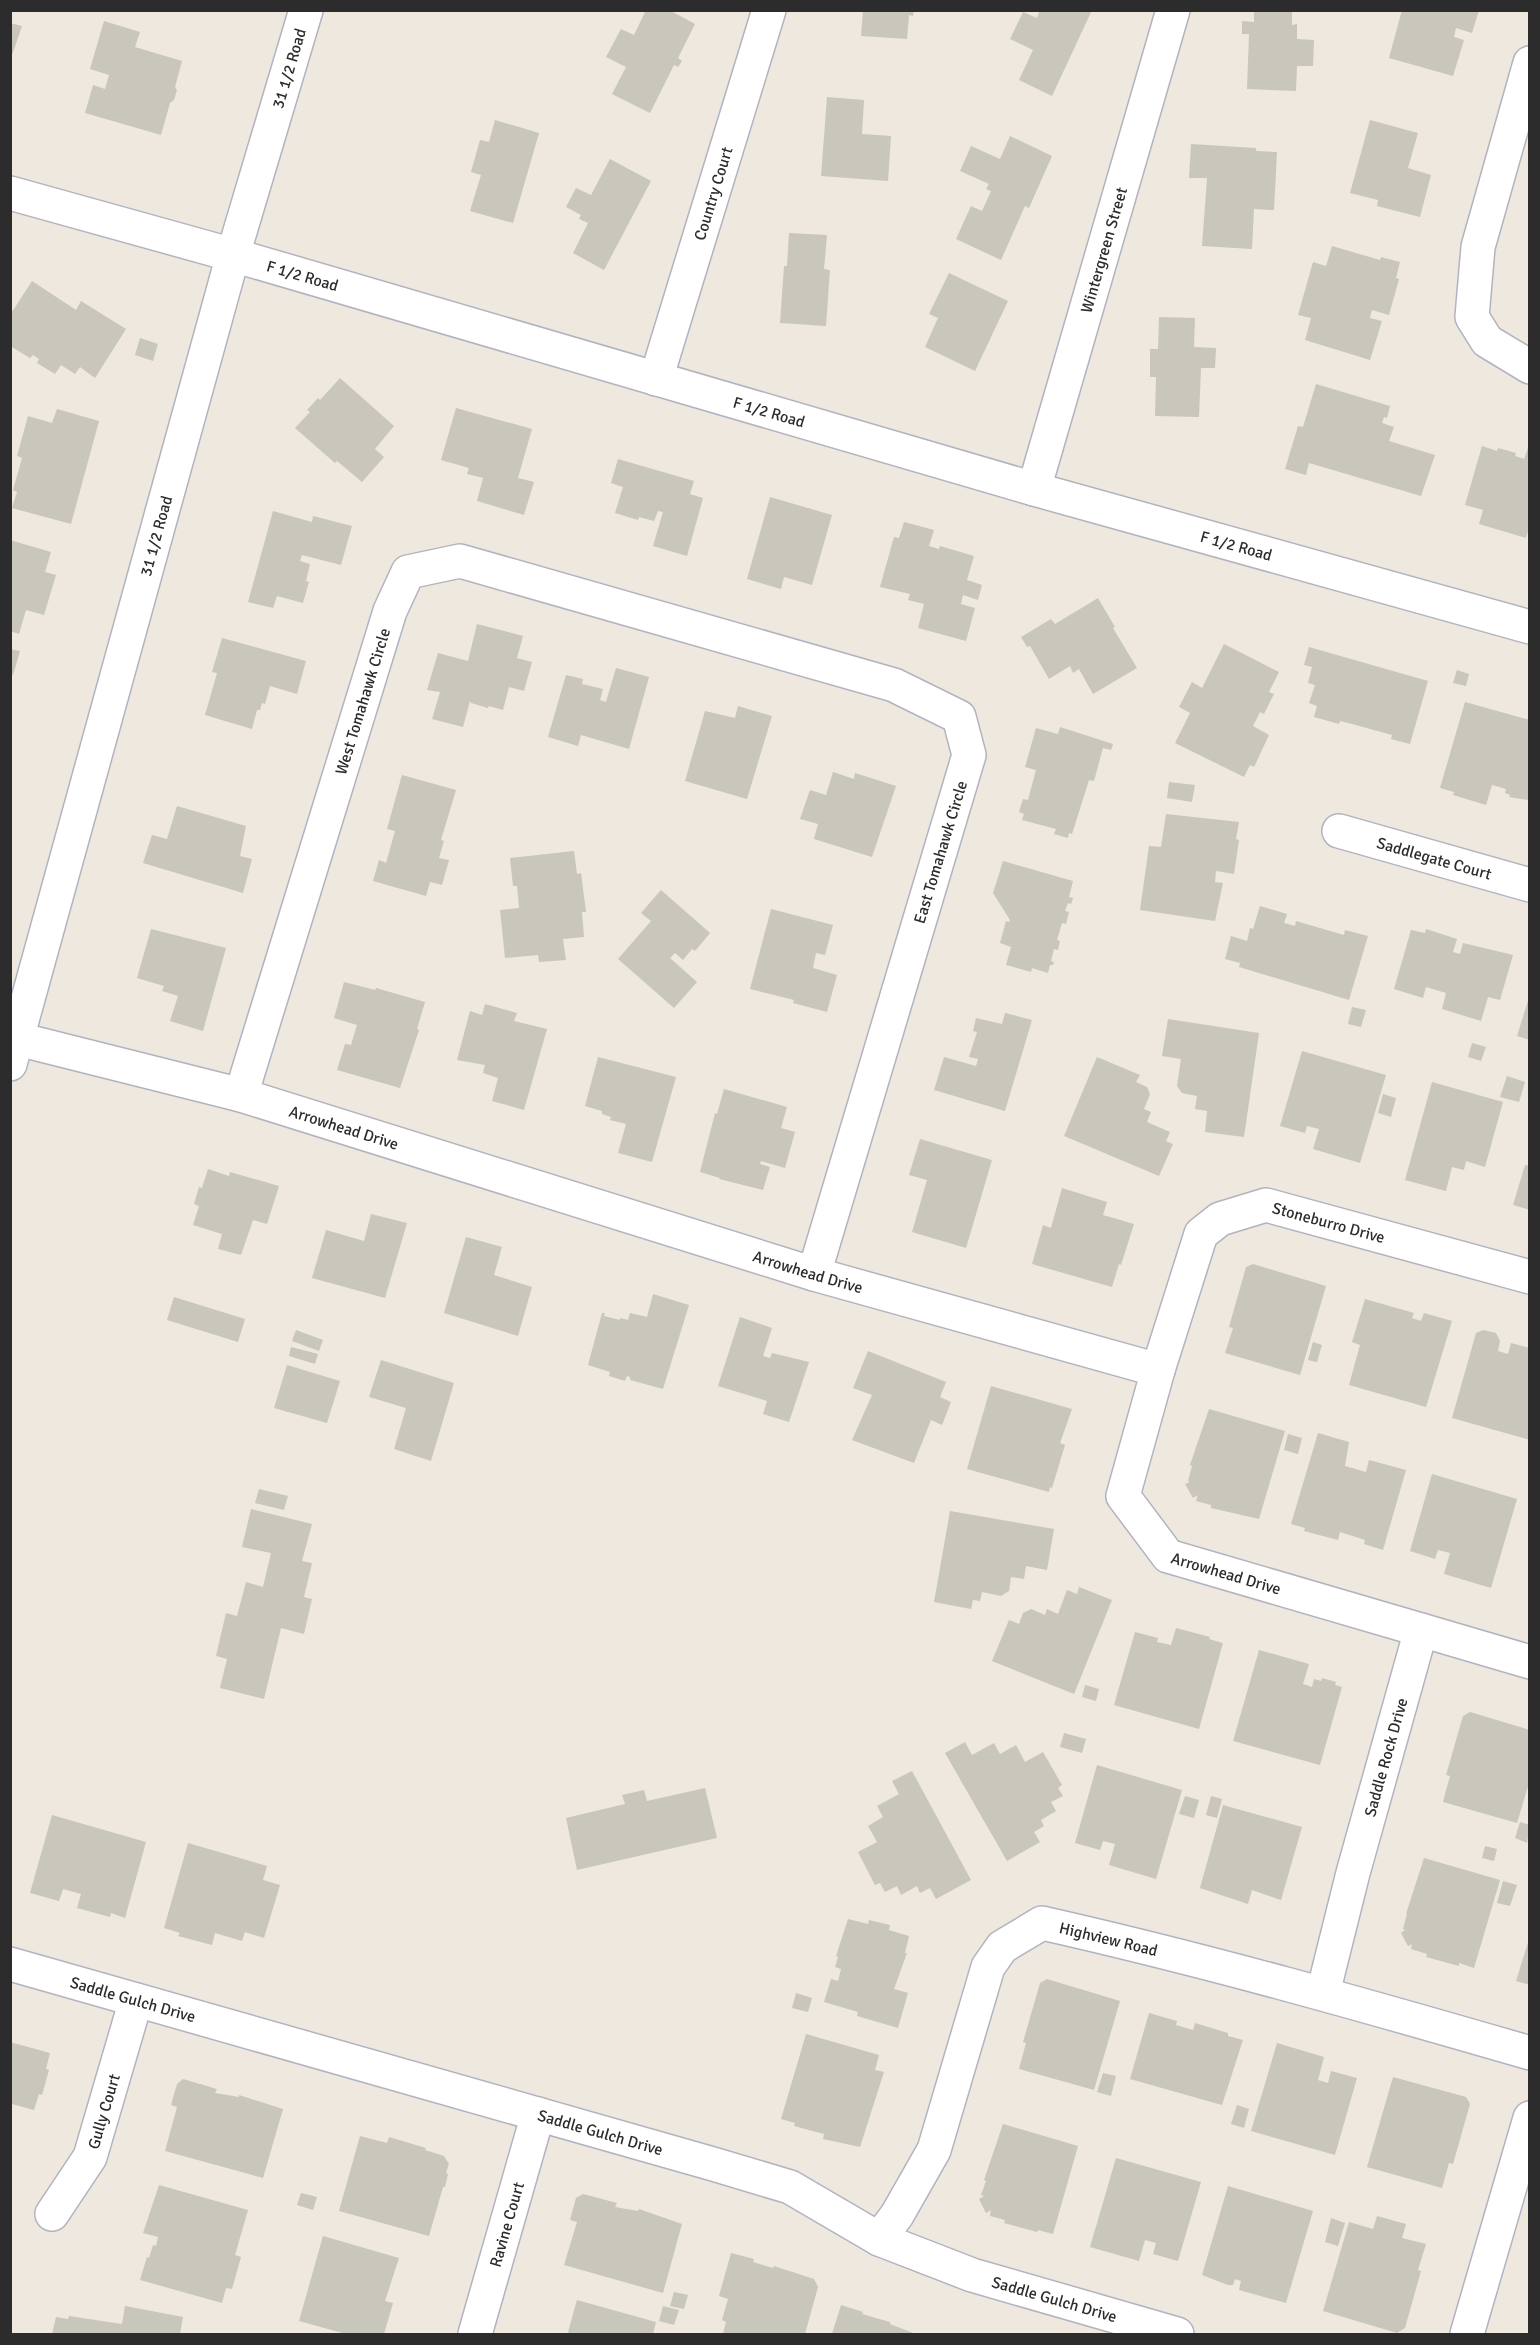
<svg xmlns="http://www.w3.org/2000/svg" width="1540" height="2345" font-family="Signika,sans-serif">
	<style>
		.building { fill: #c9c6bc }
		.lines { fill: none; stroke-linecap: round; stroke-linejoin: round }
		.minor-casing { stroke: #b2b3c0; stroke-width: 36 }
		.tertiary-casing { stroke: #b2b3c0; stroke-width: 36 }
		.minor { stroke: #fff; stroke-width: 33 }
		.tertiary { stroke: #fff; stroke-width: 33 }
		.labels { text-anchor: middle; stroke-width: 5; stroke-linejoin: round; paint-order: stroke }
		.street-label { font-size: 16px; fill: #2c2c2c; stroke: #fff }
	</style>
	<rect width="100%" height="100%" fill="#eee8de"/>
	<g class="building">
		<polygon points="646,10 669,10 695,24 678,58 682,61 678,67 674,65 650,113 612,94 626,67 606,57 621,29 634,35"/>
		<polygon points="863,10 914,10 913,16 909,15 907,39 861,36"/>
		<polygon points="1040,10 1092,10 1052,96 1019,80 1033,50 1010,39 1023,12 1037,18"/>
		<polygon points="1254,10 1292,10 1292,25 1297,24 1297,39 1314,40 1313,66 1297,66 1296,91 1247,89 1249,34 1242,34 1242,21 1254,22"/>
		<polygon points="1402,10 1479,10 1472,33 1456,28 1454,37 1464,40 1453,76 1389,58"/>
		<polygon points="104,21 140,32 135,47 182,61 175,87 177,90 174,100 170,103 161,135 85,113 93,85 105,89 109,75 90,69"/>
		<polygon points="10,23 22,26 11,58 10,58"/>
		<polygon points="827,97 864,100 862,134 891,136 888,181 821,176"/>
		<polygon points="495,120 539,133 513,223 470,211 481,175 471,172 480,140 489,142"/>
		<polygon points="1370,120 1418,133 1408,168 1431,175 1420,217 1377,206 1378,200 1350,193"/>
		<polygon points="1010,136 1052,156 1029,208 1025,206 1001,260 956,239 971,206 982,211 991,191 986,189 989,184 960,171 971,146 1000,159"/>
		<polygon points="1191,144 1256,148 1256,151 1277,152 1274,210 1254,209 1252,249 1202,246 1207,178 1189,178"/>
		<polygon points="610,159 651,181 604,270 573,253 588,223 579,219 581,215 566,207 576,188 591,195"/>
		<polygon points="789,233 827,235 824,269 830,270 826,326 780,323 784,266 787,266"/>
		<polygon points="1332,246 1380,260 1381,257 1400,262 1396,278 1399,279 1389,315 1372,310 1370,318 1382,321 1370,360 1305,340 1311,318 1298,315 1313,262 1326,266"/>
		<polygon points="949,273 1008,301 975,371 925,347 938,318 929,314"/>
		<polygon points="32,281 76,310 81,301 126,329 95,378 80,367 75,374 61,365 55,374 37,363 39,359 33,355 30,358 10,346 10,315"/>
		<polygon points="1159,317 1195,318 1194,347 1216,348 1215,368 1201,368 1199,417 1155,416 1156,377 1150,377 1150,349 1158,349"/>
		<polygon points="140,338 158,344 153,361 135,355"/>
		<polygon points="340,378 394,426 375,449 384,457 362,482 337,461 335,463 295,428 310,412 307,410 318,398 320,400"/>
		<polygon points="1316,384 1390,406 1387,418 1384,417 1382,423 1394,427 1389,441 1435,455 1421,496 1309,463 1306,475 1285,469 1298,426 1303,427"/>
		<polygon points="456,408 532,429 518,478 534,482 524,515 477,501 483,478 467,474 469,468 441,460"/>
		<polygon points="57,409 99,421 71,524 12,508 17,492 13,490 22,458 17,456 28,416 52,423"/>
		<polygon points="1530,442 1530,524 1526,538 1479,524 1483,510 1465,505 1482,446 1497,451 1498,448 1516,453 1515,456 1524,459"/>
		<polygon points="618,459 694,481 690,494 703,498 687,556 653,546 663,512 658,511 654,521 639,517 638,520 615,513 623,487 611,483"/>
		<polygon points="770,497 832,515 812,585 784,577 781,589 747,579"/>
		<polygon points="273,511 312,522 313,516 352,526 341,565 302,555 300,561 310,564 306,581 309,582 303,603 277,596 273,608 248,602"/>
		<polygon points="904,522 934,530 929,546 939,549 940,546 974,556 967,580 982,585 978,600 963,595 961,604 975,608 966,641 918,628 924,604 908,600 910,594 880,587 894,537 899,538"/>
		<polygon points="10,540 51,552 45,572 56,575 44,615 26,610 19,634 10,631"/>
		<polygon points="1098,598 1115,627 1113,628 1137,668 1093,694 1079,669 1073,673 1070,666 1049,679 1030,646 1027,647 1021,637 1051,619 1055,624"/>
		<polygon points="477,624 523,636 517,658 532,662 524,691 509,687 503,710 489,706 488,708 471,703 470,701 463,727 432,719 440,692 427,690 438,653 468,661"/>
		<polygon points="222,638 306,661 297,694 270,686 265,704 262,703 260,710 257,710 252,729 205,715 217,673 212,672"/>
		<polygon points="1224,644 1279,672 1269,692 1274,694 1264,714 1260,712 1253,726 1269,735 1254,767 1250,765 1244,777 1175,743 1190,713 1179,707 1192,682 1202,688"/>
		<polygon points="1309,647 1428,681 1410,744 1391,739 1392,735 1352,724 1340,721 1339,724 1314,717 1317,706 1309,703 1315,685 1308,683 1312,667 1304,665"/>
		<polygon points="10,649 20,651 13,675 10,675"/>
		<polygon points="616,668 649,677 629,749 581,735 578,746 548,737 566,675 583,679 582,684 603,689 600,700 606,702"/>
		<polygon points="1457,670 1469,674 1466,686 1453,683"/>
		<polygon points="1465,702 1530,720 1528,800 1509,797 1510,795 1505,793 1506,789 1492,785 1486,805 1453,795 1454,792 1440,788"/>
		<polygon points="738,706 772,716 747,799 685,781 705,711 735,718"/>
		<polygon points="1060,727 1113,744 1111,750 1103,748 1094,781 1089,780 1072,834 1069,833 1068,838 1054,834 1056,829 1022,820 1024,814 1019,812 1023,799 1028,800 1036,770 1025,767 1036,728 1058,734"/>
		<polygon points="833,772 854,779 855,773 896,786 872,857 814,839 818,824 800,819 810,790 826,795"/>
		<polygon points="402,775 456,790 441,840 444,841 439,858 449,860 442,885 430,882 426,896 373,881 379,860 386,863 395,831 387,829"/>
		<polygon points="1169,782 1195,785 1192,802 1167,798"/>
		<polygon points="177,806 246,826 240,856 252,859 243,893 143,863 152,835 167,839"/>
		<polygon points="1166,814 1239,822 1236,839 1239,840 1234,874 1216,871 1215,882 1223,883 1215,921 1140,910 1149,846 1161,847"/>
		<polygon points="574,851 577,874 581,873 586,912 582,912 584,937 563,939 566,960 539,962 538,955 505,958 500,910 519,908 517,886 513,886 510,858"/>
		<polygon points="1003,861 1073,881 1069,897 1073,898 1071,904 1068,903 1065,911 1069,912 1066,924 1062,923 1057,940 1060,941 1058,950 1054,949 1051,961 1054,962 1053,965 1050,965 1048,973 1032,968 1031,972 1006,965 1011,947 1000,943 1006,921 1009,922 1010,920 993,893"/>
		<polygon points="661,890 710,933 695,951 692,949 683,960 675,953 670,958 697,982 674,1008 618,959 651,921 641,913"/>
		<polygon points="1260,906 1287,914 1284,923 1295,926 1296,921 1344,935 1345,930 1368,936 1349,1000 1239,967 1240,963 1225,959 1231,936 1247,941 1250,928 1253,929"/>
		<polygon points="771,909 833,925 825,955 816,953 813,968 837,975 827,1012 793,1003 794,1000 750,989"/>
		<polygon points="151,929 226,948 203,1031 170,1021 178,996 162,991 164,986 137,978"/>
		<polygon points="1426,929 1457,939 1453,952 1460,954 1463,943 1513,955 1500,1000 1488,997 1481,1021 1442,1009 1446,993 1426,987 1423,998 1394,989 1411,930 1425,933"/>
		<polygon points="344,982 375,990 376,988 425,1002 417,1029 419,1030 400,1088 337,1070 345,1044 351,1045 357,1025 334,1018"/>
		<polygon points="1530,994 1530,1040 1517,1036"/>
		<polygon points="485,1004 517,1013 514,1021 547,1029 524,1110 492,1101 498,1078 483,1073 485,1065 457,1060 470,1011 482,1015"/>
		<polygon points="1352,1007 1366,1010 1361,1027 1348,1024"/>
		<polygon points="1005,1013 1032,1020 1005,1111 934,1090 944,1057 976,1066 978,1059 969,1057 977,1032 973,1031 976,1018 1002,1024"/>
		<polygon points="1168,1019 1259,1033 1244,1137 1205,1132 1207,1111 1195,1109 1197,1096 1182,1093 1177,1086 1181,1059 1162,1056"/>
		<polygon points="1472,1043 1486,1047 1481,1061 1468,1057"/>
		<polygon points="1302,1051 1386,1075 1360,1163 1313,1149 1319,1129 1307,1126 1305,1133 1280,1126"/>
		<polygon points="598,1057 676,1077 652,1162 618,1153 626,1124 610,1120 611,1117 602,1114 602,1111 585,1106"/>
		<polygon points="1097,1057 1140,1075 1136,1082 1147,1087 1150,1094 1144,1109 1151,1112 1147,1122 1170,1132 1166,1141 1173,1144 1159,1176 1064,1136"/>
		<polygon points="1507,1076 1525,1082 1519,1102 1500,1097"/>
		<polygon points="1432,1082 1503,1102 1485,1167 1466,1161 1464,1170 1452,1167 1446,1191 1405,1180"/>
		<polygon points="724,1089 787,1107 781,1128 795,1132 785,1168 761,1161 760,1164 770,1167 763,1190 719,1179 720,1178 700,1172 715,1113 717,1114"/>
		<polygon points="1383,1094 1396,1098 1391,1117 1378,1113"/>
		<polygon points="920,1139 992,1160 966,1248 912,1232 927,1180 909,1175"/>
		<polygon points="1525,1165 1530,1166 1530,1210 1513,1205"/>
		<polygon points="208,1169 229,1176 230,1172 279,1186 267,1224 253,1220 241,1255 218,1249 222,1234 193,1225 199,1206 194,1204 199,1187 202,1188"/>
		<polygon points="1062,1188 1107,1202 1103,1215 1134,1224 1121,1265 1119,1264 1112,1287 1032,1264 1043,1225 1051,1228"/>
		<polygon points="371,1214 407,1223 385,1298 312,1278 326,1230 364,1241"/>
		<polygon points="466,1237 502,1247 494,1275 532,1287 518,1336 444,1313"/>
		<polygon points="1253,1264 1326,1286 1300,1375 1225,1353 1233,1328 1229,1327 1246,1267"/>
		<polygon points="653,1294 689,1305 663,1389 630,1380 630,1377 627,1376 625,1381 609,1376 610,1372 588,1365 602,1313 605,1313 604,1316 620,1320 620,1318 628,1320 630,1313 647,1317"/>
		<polygon points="174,1297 245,1319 238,1342 167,1320"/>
		<polygon points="1365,1299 1414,1313 1412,1318 1421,1321 1424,1313 1452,1321 1426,1407 1349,1385 1360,1345 1352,1342"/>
		<polygon points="740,1317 772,1328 763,1356 770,1358 772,1353 809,1362 789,1422 763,1414 767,1401 718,1386"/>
		<polygon points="296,1330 323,1340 319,1351 292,1341"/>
		<polygon points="1483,1330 1496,1333 1500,1341 1498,1351 1508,1354 1511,1343 1530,1348 1530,1440 1452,1418 1476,1333"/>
		<polygon points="1313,1342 1322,1345 1317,1362 1308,1360"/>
		<polygon points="291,1347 318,1354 315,1364 289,1356"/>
		<polygon points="868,1351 946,1382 940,1397 951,1402 942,1425 931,1420 914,1463 852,1440 872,1395 853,1388"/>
		<polygon points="381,1360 454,1383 431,1461 394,1449 406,1408 369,1397"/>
		<polygon points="287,1365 340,1381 327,1423 274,1408"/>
		<polygon points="991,1386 1072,1409 1060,1443 1065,1445 1052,1488 1050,1487 1049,1492 967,1469"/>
		<polygon points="1209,1409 1285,1431 1259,1519 1211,1508 1211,1505 1196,1501 1198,1495 1193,1498 1185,1484 1190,1482 1188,1481 1192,1466 1190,1465"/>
		<polygon points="1318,1433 1349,1442 1345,1466 1366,1472 1369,1460 1406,1470 1383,1550 1364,1544 1365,1540 1340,1532 1338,1540 1304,1531 1305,1528 1291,1524"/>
		<polygon points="1288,1434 1302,1438 1298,1454 1284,1450"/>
		<polygon points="1432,1474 1517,1499 1491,1588 1444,1574 1450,1553 1438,1550 1435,1559 1410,1551"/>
		<polygon points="259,1489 288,1496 284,1510 255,1503"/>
		<polygon points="251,1509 312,1524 302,1561 312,1563 304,1597 312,1599 304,1634 281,1628 264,1699 220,1688 227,1659 216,1656 226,1613 237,1616 246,1582 263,1587 271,1553 242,1547"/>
		<polygon points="950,1511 1054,1529 1047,1570 1026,1566 1024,1579 1011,1577 1009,1591 1001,1596 982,1592 980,1601 973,1600 971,1609 934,1602"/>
		<polygon points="1079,1587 1112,1600 1074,1694 992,1661 1009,1620 1019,1624 1023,1613 1031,1609 1045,1615 1047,1609 1058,1614 1067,1590 1077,1594"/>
		<polygon points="1176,1628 1210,1637 1209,1639 1223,1643 1199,1729 1114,1705 1135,1632 1158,1638 1157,1642 1171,1645"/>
		<polygon points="1259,1650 1309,1664 1303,1684 1312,1687 1314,1679 1321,1681 1322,1678 1336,1682 1335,1685 1342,1687 1320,1765 1233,1741"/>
		<polygon points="1085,1685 1099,1689 1096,1701 1082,1697"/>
		<polygon points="1470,1712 1530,1730 1530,1780 1517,1823 1443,1802 1450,1776 1446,1775 1463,1716"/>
		<polygon points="1064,1733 1086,1739 1082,1753 1060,1747"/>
		<polygon points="965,1742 972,1755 994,1743 1000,1754 1016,1745 1025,1762 1043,1752 1062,1785 1058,1788 1063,1796 1051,1802 1056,1811 1041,1820 1044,1826 1034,1832 1040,1842 1007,1861 945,1753"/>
		<polygon points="1097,1765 1182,1790 1156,1879 1109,1865 1115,1844 1103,1841 1100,1850 1075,1843"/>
		<polygon points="912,1771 971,1880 936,1899 930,1888 920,1893 917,1886 901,1895 897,1886 885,1892 880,1883 875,1885 858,1852 877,1842 868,1826 883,1817 877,1806 899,1794 892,1781"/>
		<polygon points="705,1788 717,1838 577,1870 566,1818 625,1804 622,1795 644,1790 647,1801"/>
		<polygon points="1185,1796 1199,1800 1194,1818 1179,1814"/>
		<polygon points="1211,1796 1222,1799 1217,1818 1206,1815"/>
		<polygon points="1223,1805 1302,1827 1281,1900 1252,1890 1248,1904 1200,1888"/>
		<polygon points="52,1815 146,1842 125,1918 111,1913 110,1917 77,1908 81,1894 63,1889 59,1901 30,1893"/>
		<polygon points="1520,1822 1530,1825 1527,1843 1515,1838"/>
		<polygon points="188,1843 267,1866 263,1880 280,1885 264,1938 245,1932 242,1941 215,1933 212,1945 178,1936 180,1933 164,1928"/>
		<polygon points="1485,1846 1497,1849 1494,1861 1482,1858"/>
		<polygon points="1424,1858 1500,1880 1474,1968 1459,1963 1459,1966 1426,1957 1427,1954 1411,1949 1412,1944 1408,1946 1401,1933 1405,1930 1403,1929 1407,1914 1406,1914"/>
		<polygon points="1503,1881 1517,1885 1510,1906 1497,1903"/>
		<polygon points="848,1919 868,1924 869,1920 890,1925 889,1930 909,1936 905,1953 907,1953 894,1989 908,1993 898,2028 857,2016 858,2012 824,2002 831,1979 838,1981 841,1969 835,1967 838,1957 836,1956"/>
		<polygon points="1530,1936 1530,1985 1516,1981"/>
		<polygon points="1047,1979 1120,2001 1094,2090 1019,2069 1026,2043 1023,2042 1040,1983"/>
		<polygon points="796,1993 812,1998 808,2012 792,2008"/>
		<polygon points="1149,2013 1177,2021 1176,2025 1193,2030 1195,2023 1228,2033 1228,2036 1243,2040 1222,2105 1130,2079"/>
		<polygon points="806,2034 879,2055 875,2070 884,2072 860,2147 823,2139 824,2134 794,2126 795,2123 781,2119"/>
		<polygon points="10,2042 50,2053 46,2069 49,2070 42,2095 39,2094 34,2110 12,2104 10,2108"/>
		<polygon points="1277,2043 1324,2057 1318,2080 1328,2083 1331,2071 1357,2078 1335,2155 1251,2131"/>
		<polygon points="1103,2073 1116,2076 1111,2096 1097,2092"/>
		<polygon points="1393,2077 1466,2097 1470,2104 1453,2164 1449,2163 1442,2188 1367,2167"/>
		<polygon points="183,2079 217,2089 215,2093 239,2097 239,2095 283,2109 263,2178 165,2151 177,2107 171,2105 177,2084"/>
		<polygon points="1237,2105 1249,2109 1244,2128 1231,2124"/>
		<polygon points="1003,2124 1078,2146 1053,2234 1038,2230 1037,2232 1004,2223 1005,2220 990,2216 991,2210 986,2213 979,2199 984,2196 981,2195 986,2181 984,2180"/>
		<polygon points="360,2136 387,2143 389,2137 426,2148 425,2150 444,2156 449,2164 446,2173 448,2174 445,2187 443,2187 429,2236 339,2211"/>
		<polygon points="1116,2158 1201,2182 1178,2261 1153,2254 1156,2243 1145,2240 1139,2261 1090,2247"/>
		<polygon points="159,2185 248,2210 235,2255 241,2257 232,2289 226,2288 222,2303 140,2280 147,2257 149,2258 153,2245 156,2246 158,2237 143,2233"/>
		<polygon points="1228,2186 1313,2211 1286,2303 1239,2290 1241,2281 1235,2279 1233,2285 1228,2285 1202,2275"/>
		<polygon points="301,2193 317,2197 313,2210 297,2205"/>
		<polygon points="583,2194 617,2203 615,2207 638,2211 639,2209 682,2224 663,2293 564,2265 577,2222 570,2220 576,2198"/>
		<polygon points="1377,2216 1406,2224 1402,2238 1426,2244 1418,2270 1421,2271 1405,2328 1397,2333 1323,2311 1349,2222 1373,2229"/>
		<polygon points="1331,2218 1345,2223 1338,2246 1325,2242"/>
		<polygon points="323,2236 399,2258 385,2301 393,2303 384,2334 346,2334 299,2321"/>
		<polygon points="731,2253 754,2259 753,2262 773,2268 774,2266 814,2279 818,2287 805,2334 723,2334 726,2322 722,2320 728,2299 719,2296"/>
		<polygon points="674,2292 688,2295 684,2309 670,2306"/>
		<polygon points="577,2300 656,2322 653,2334 570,2334 568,2332"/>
		<polygon points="841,2305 863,2312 862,2314 890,2322 890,2324 916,2334 832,2334"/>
		<polygon points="125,2306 183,2317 180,2334 52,2334 56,2317 68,2319 69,2316 122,2324"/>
		<polygon points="663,2306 679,2310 674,2325 659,2321"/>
	</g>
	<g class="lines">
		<defs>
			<g id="minor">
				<polyline points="1530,63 1478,247 1472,317 1487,341 1530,367"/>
				<path id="s1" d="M656 379 769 10"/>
				<path id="s2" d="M1034 489 1173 10"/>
				<path id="s3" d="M1339 831 1530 885"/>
				<path id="s4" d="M10 1037 241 1095 814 1274 1158 1370 1123 1496 1168 1556 1421 1630"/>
				<path id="s5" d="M241 1095 390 611 408 572 460 561 894 685 959 717 969 755 814 1274"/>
				<path id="s6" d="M1158 1370 1201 1234 1220 1219 1266 1205 1530 1277"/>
				<path id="s7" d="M10 1964 713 2164 790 2187 879 2239 972 2275 1177 2334"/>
				<path id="s8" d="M1323 1993 1353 1873 1421 1630 1530 1662"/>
				<path id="s9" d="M52 2214 90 2157 136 2000"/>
				<path id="s10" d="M879 2239 897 2215 934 2150 988 1967 1002 1947 1042 1923C1206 1960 1368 2006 1530 2053"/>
				<path id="s11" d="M475 2334 538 2114"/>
				<polyline points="1467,2334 1530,2118"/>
			</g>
			<g id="tertiary">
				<path id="s12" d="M10 193 233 255 1034 489 1530 627"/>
				<path id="s13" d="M10 1064 233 255 306 10"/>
			</g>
		</defs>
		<use href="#minor" class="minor-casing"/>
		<use href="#tertiary" class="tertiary-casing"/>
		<use href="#minor" class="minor"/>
		<use href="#tertiary" class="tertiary"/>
	</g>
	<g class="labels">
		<g class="street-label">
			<text dy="6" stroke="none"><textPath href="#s13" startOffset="1034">31 1/2 Road</textPath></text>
			<text dy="6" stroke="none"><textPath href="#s1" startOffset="194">Country Court</textPath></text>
			<text dy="6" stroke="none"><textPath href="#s2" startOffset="249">Wintergreen Street</textPath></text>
			<text dy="6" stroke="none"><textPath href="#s12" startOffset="304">F 1/2 Road</textPath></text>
			<text dy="6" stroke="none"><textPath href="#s12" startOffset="790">F 1/2 Road</textPath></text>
			<text dy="6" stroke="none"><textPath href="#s13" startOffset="548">31 1/2 Road</textPath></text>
			<text dy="6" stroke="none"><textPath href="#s12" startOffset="1276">F 1/2 Road</textPath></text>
			<text dy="6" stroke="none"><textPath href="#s5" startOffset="412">West Tomahawk Circle</textPath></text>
			<text transform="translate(940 852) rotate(-73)" y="6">East Tomahawk Circle</text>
			<text dy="6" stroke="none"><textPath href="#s3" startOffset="99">Saddlegate Court</textPath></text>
			<text dy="6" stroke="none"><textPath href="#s4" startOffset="346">Arrowhead Drive</textPath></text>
			<text dy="6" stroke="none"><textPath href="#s6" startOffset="280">Stoneburro Drive</textPath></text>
			<text dy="6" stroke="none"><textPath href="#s4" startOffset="832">Arrowhead Drive</textPath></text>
			<text dy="6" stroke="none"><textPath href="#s4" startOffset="1462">Arrowhead Drive</textPath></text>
			<text dy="6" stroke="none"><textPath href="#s8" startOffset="244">Saddle Rock Drive</textPath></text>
			<text dy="6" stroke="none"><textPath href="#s10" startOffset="435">Highview Road</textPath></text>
			<text dy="6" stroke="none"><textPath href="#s7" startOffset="128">Saddle Gulch Drive</textPath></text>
			<text dy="6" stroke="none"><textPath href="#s9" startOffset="116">Gully Court</textPath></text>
			<text dy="6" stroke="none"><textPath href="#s7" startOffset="614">Saddle Gulch Drive</textPath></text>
			<text dy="6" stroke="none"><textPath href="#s11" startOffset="114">Ravine Court</textPath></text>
			<text dy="6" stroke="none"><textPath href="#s7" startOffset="1100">Saddle Gulch Drive</textPath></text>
		</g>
	</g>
	<rect width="1540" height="2345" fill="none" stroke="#2c2c2c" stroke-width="24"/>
</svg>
